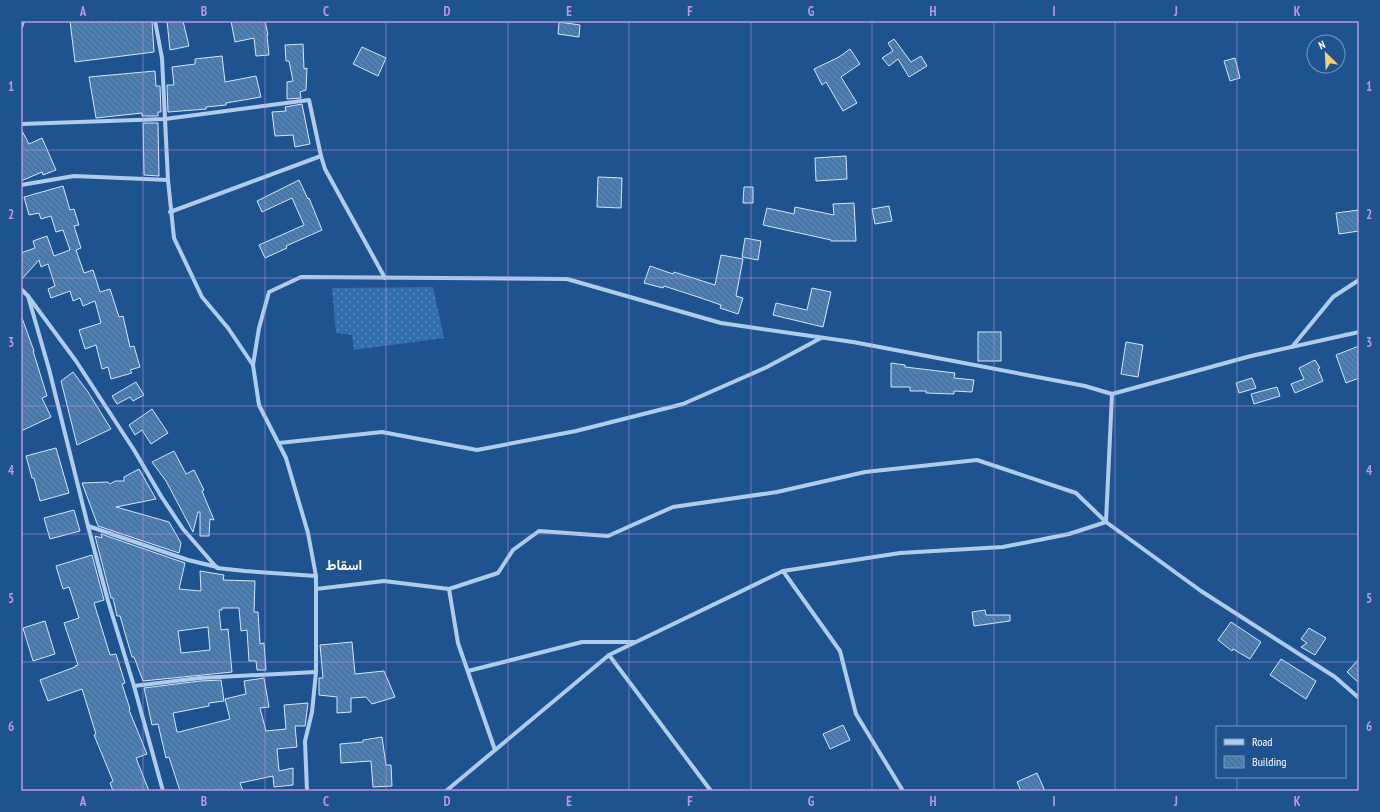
<svg xmlns="http://www.w3.org/2000/svg" width="1380" height="812" font-family="'PT Sans Narrow',Vazirmatn,sans-serif">
	<style>
		.garden { fill: url(#garden-dots) }
		.building { fill: url(#building-back-hatch); stroke: #d4e6f9; fill-rule: evenodd }
		.lines { fill: none; stroke-linecap: round; stroke-linejoin: round }
		.street { stroke: #afcced; stroke-width: 4 }
		.grid { fill: none; stroke: #bd96df; stroke-width: 1; stroke-opacity: 0.55 }
		.labels { text-anchor: middle; stroke-width: 3.5; stroke-linejoin: round; paint-order: stroke }
		.quarter-label { font-size: 14px; font-weight: bold; fill: #fff; stroke: #1f5390 }
		.neatline { fill: none; stroke: #bd96df; stroke-width: 1.5 }
		.grid-label { font-size: 13px; text-anchor: middle; font-weight: bold; fill: #bd96df }
	</style>
	<defs>
		<pattern id="garden-dots" width="8" height="8" patternUnits="userSpaceOnUse"><rect width="8" height="8" fill="#326dad"/><path d="M2 2h.1M6 6h.1" fill="none" stroke="#5b8abd" stroke-width="1.8" stroke-linecap="round"/></pattern>
		<pattern id="building-back-hatch" width="6" height="6" patternUnits="userSpaceOnUse"><rect width="6" height="6" fill="#4b7fb8"/><path d="M-1 5l2 2M0 0l6 6M5-1l2 2" fill="none" stroke="#4b6887"/></pattern>
	</defs>
	<rect width="100%" height="100%" fill="#1f5390"/>
	<polygon class="garden" points="433,287 444,338 354,350 352,335 336,333 332,288"/>
	<g class="building">
		<polygon points="70,21 152,21 154,52 75,62"/>
		<polygon points="167,21 183,21 189,46 170,50"/>
		<polygon points="231,21 265,21 268,35 267,35 269,55 256,56 254,38 235,42"/>
		<polygon points="559,22 580,25 579,37 558,34"/>
		<polygon points="894,39 911,62 921,56 927,66 909,77 898,59 889,66 882,58 893,51 888,43"/>
		<polygon points="303,44 304,69 307,68 306,90 300,92 301,98 287,99 287,82 293,81 289,61 286,61 285,45"/>
		<polygon points="362,47 386,58 378,76 353,64"/>
		<polygon points="850,49 860,64 841,77 857,103 843,111 826,82 822,85 814,69 839,57"/>
		<polygon points="222,56 225,82 256,76 261,97 226,103 226,105 206,107 206,109 168,112 167,85 174,85 172,67 195,64 195,59"/>
		<polygon points="1235,58 1240,78 1230,81 1224,61"/>
		<polygon points="155,71 156,86 160,86 161,112 158,112 158,116 142,116 142,113 96,118 89,77"/>
		<polygon points="302,104 310,144 295,147 293,135 275,136 272,112 286,111 285,107"/>
		<polygon points="143,123 158,123 159,176 144,175"/>
		<polygon points="21,129 29,144 42,138 56,170 43,175 42,172 21,181"/>
		<polygon points="846,156 847,179 816,181 815,158"/>
		<polygon points="598,177 622,178 621,208 597,207"/>
		<polygon points="299,180 308,199 309,198 322,230 286,246 287,248 265,258 259,245 304,225 292,198 262,212 257,201"/>
		<polygon points="63,186 70,210 74,209 79,225 74,226 81,248 76,250 84,273 93,270 100,292 110,289 119,317 123,316 130,347 134,346 140,367 130,370 132,373 111,379 108,367 102,369 96,345 85,349 79,330 101,323 95,301 83,306 80,298 73,301 70,291 51,298 48,289 55,286 48,264 41,267 39,260 21,280 21,253 35,248 33,241 47,236 54,256 70,250 63,230 56,232 51,216 41,219 39,213 29,215 24,197"/>
		<polygon points="744,187 753,187 753,203 743,203"/>
		<polygon points="854,203 856,241 831,241 831,240 763,225 767,208 794,214 795,207 834,215 833,204"/>
		<polygon points="889,206 892,221 875,224 872,209"/>
		<polygon points="1359,210 1359,231 1339,234 1336,213"/>
		<polygon points="745,238 761,241 758,260 742,257"/>
		<polygon points="721,255 743,259 736,296 743,298 738,314 720,308 721,305 698,297 664,286 663,288 644,283 650,266 673,274 674,272 715,285"/>
		<polygon points="812,288 831,292 823,327 773,315 776,303 807,310"/>
		<polygon points="21,318 22,318 34,351 33,351 47,396 42,398 51,417 21,431"/>
		<rect x="978" y="332" width="23" height="29"/>
		<polygon points="1126,342 1143,345 1138,377 1121,374"/>
		<polygon points="1359,346 1359,378 1346,383 1336,355"/>
		<polygon points="1315,360 1320,368 1318,369 1323,381 1295,393 1291,384 1304,379 1299,368"/>
		<polygon points="891,363 905,365 905,367 955,373 954,378 974,380 972,392 954,391 954,394 926,393 926,391 910,391 910,387 891,387"/>
		<polygon points="73,372 88,392 111,429 77,445 61,381"/>
		<polygon points="1252,378 1256,388 1239,393 1236,383"/>
		<polygon points="136,382 144,395 133,401 130,397 117,404 112,396"/>
		<polygon points="1277,387 1280,396 1254,404 1251,394"/>
		<polygon points="152,409 168,433 151,444 142,430 135,435 129,425"/>
		<polygon points="56,448 69,493 40,501 34,478 32,478 26,456"/>
		<polygon points="174,451 186,474 194,470 204,490 202,491 214,520 210,519 209,536 200,536 200,512 198,512 193,532 166,481 152,462"/>
		<polygon points="139,469 156,499 116,507 169,522 181,543 179,553 98,526 82,483 108,482 110,484 115,481 124,481 124,477"/>
		<polygon points="74,510 80,531 50,539 44,518"/>
		<path d="M101 534 185 563 179 589 201 591 200 571 224 575 223 580 255 581 254 612H258L260 644 264 643 266 670H257L256 661H249L247 630 241 631 239 608H222V610H219L221 630 228 629 232 672 143 681 134 657H132L120 616H117L113 598H111L95 536 102 538ZM208 627 210 650 181 653 178 631Z"/>
		<polygon points="92,555 104,600 94,603 110,655 116,654 125,683 122,684 130,709 129,710 147,754 136,758 149,791 113,791 110,783 113,781 94,735 96,734 82,689 48,701 40,680 75,667 75,666 78,665 64,623 79,618 69,587 63,589 56,566"/>
		<polygon points="985,610 986,615 1010,615 1010,621 974,626 972,612"/>
		<polygon points="45,621 55,654 33,661 23,628"/>
		<polygon points="1231,622 1261,642 1250,659 1233,649 1232,651 1218,640"/>
		<polygon points="1309,628 1326,638 1315,655 1301,647 1307,643 1301,639"/>
		<polygon points="352,642 355,674 384,671 395,697 372,704 366,697 351,698 351,712 337,713 337,697 319,695 319,678 323,678 320,645"/>
		<polygon points="1281,659 1316,681 1306,699 1270,675"/>
		<polygon points="1359,659 1359,683 1347,672"/>
		<polygon points="264,678 269,707 260,708 266,731 286,729 284,705 308,703 305,726 295,726 297,747 277,749 279,771 293,768 293,785 274,787 273,776 240,783 243,791 180,791 169,757 166,758 158,724 152,725 144,688 200,681 221,680 224,701 209,703 209,706 173,713 177,732 179,732 230,719 225,699 246,694 244,681"/>
		<polygon points="843,725 850,740 830,749 823,734"/>
		<polygon points="382,737 386,765 391,765 392,786 373,787 371,761 341,763 340,744 363,742 363,740"/>
		<polygon points="1037,773 1045,791 1021,791 1017,782"/>
	</g>
	<g class="lines">
		<g class="street">
			<polyline points="155,21 162,58 168,180 174,238 202,297 228,328 253,365"/>
			<polyline points="21,27 23,21"/>
			<polyline points="21,124 165,119 309,100 321,156 325,169 385,278"/>
			<polyline points="21,185 74,176 168,180"/>
			<polyline points="170,212 321,156"/>
			<polyline points="21,289 28,296 76,361 134,450 161,496 183,529 217,568 245,571 316,576"/>
			<polyline points="28,296 49,369 88,526 108,601 134,686 163,791"/>
			<polyline points="1292,347 1333,297 1359,280"/>
			<polyline points="1112,394 1251,356 1359,332"/>
			<polyline points="279,443 382,432 477,450 576,431 683,404 767,367 821,338"/>
			<polyline points="88,526 188,560 217,567"/>
			<polyline points="783,571 840,651 856,714 903,791"/>
			<polyline points="316,589 384,581 449,589 498,573 513,550 539,531 608,536 673,507 777,492 865,472 977,460 1076,493 1106,522 1201,591 1335,677 1359,698"/>
			<polyline points="449,589 458,643 495,750"/>
			<polyline points="609,655 711,791"/>
			<polyline points="468,671 582,642 634,642"/>
			<polyline points="134,686 200,678 316,672"/>
			<polyline points="307,791 305,741 312,712 316,672 316,576 308,533 286,458 259,405 253,365 259,328 269,292 301,277 567,279 721,323 853,342 1085,386 1112,394 1106,522"/>
			<polyline points="446,791 609,655 783,571 900,553 1003,547 1069,534 1106,522"/>
		</g>
	</g>
	<path class="grid" d="M143 21V791M265 21V791M386 21V791M508 21V791M629 21V791M751 21V791M872 21V791M994 21V791M1115 21V791M1237 21V727M21 150H1359M21 278H1359M21 406H1359M21 534H1359M21 662H1359M1237 777V791"/>
	<g class="labels">
		<g class="quarter-label">
			<text x="344" y="570">اسقاط</text>
		</g>
	</g>
	<rect width="1380" height="812" fill="none" stroke="#1f5390" stroke-width="44"/>
	<rect x="1216" y="726" width="130" height="52" fill="#1f5390" stroke="#7998bc"/>
	<rect x="1224" y="739" width="20" height="6" fill="#afcced" stroke="#7998bc"/>
	<text x="1252" y="746" font-size="12" fill="#ffffff">Road</text>
	<rect x="1224" y="756" width="20" height="12" fill="url(#building-back-hatch)" stroke="#7998bc"/>
	<text x="1252" y="766" font-size="12" fill="#ffffff">Building</text>
	<g transform="translate(1326 54) rotate(336)"><circle r="19" fill="#1f5390" stroke="#7998bc"/>
	<path d="M0-3L7 15L0 10L-7 15Z" fill="#fbcf6e"/>
	<text y="-6" font-size="11" font-weight="bold" text-anchor="middle" fill="#ffffff">N</text>
	</g>
	<rect x="22" y="22" width="1336" height="768" class="neatline"/>
	<g class="grid-label">
		<text x="83" y="16">A</text>
		<text x="204" y="16">B</text>
		<text x="326" y="16">C</text>
		<text x="447" y="16">D</text>
		<text x="569" y="16">E</text>
		<text x="690" y="16">F</text>
		<text x="811" y="16">G</text>
		<text x="933" y="16">H</text>
		<text x="1054" y="16">I</text>
		<text x="1176" y="16">J</text>
		<text x="1297" y="16">K</text>
		<text x="11" y="91">1</text>
		<text x="1369" y="91">1</text>
		<text x="11" y="219">2</text>
		<text x="1369" y="219">2</text>
		<text x="11" y="347">3</text>
		<text x="1369" y="347">3</text>
		<text x="11" y="475">4</text>
		<text x="1369" y="475">4</text>
		<text x="11" y="603">5</text>
		<text x="1369" y="603">5</text>
		<text x="11" y="731">6</text>
		<text x="1369" y="731">6</text>
		<text x="83" y="806">A</text>
		<text x="204" y="806">B</text>
		<text x="326" y="806">C</text>
		<text x="447" y="806">D</text>
		<text x="569" y="806">E</text>
		<text x="690" y="806">F</text>
		<text x="811" y="806">G</text>
		<text x="933" y="806">H</text>
		<text x="1054" y="806">I</text>
		<text x="1176" y="806">J</text>
		<text x="1297" y="806">K</text>
	</g>
</svg>
